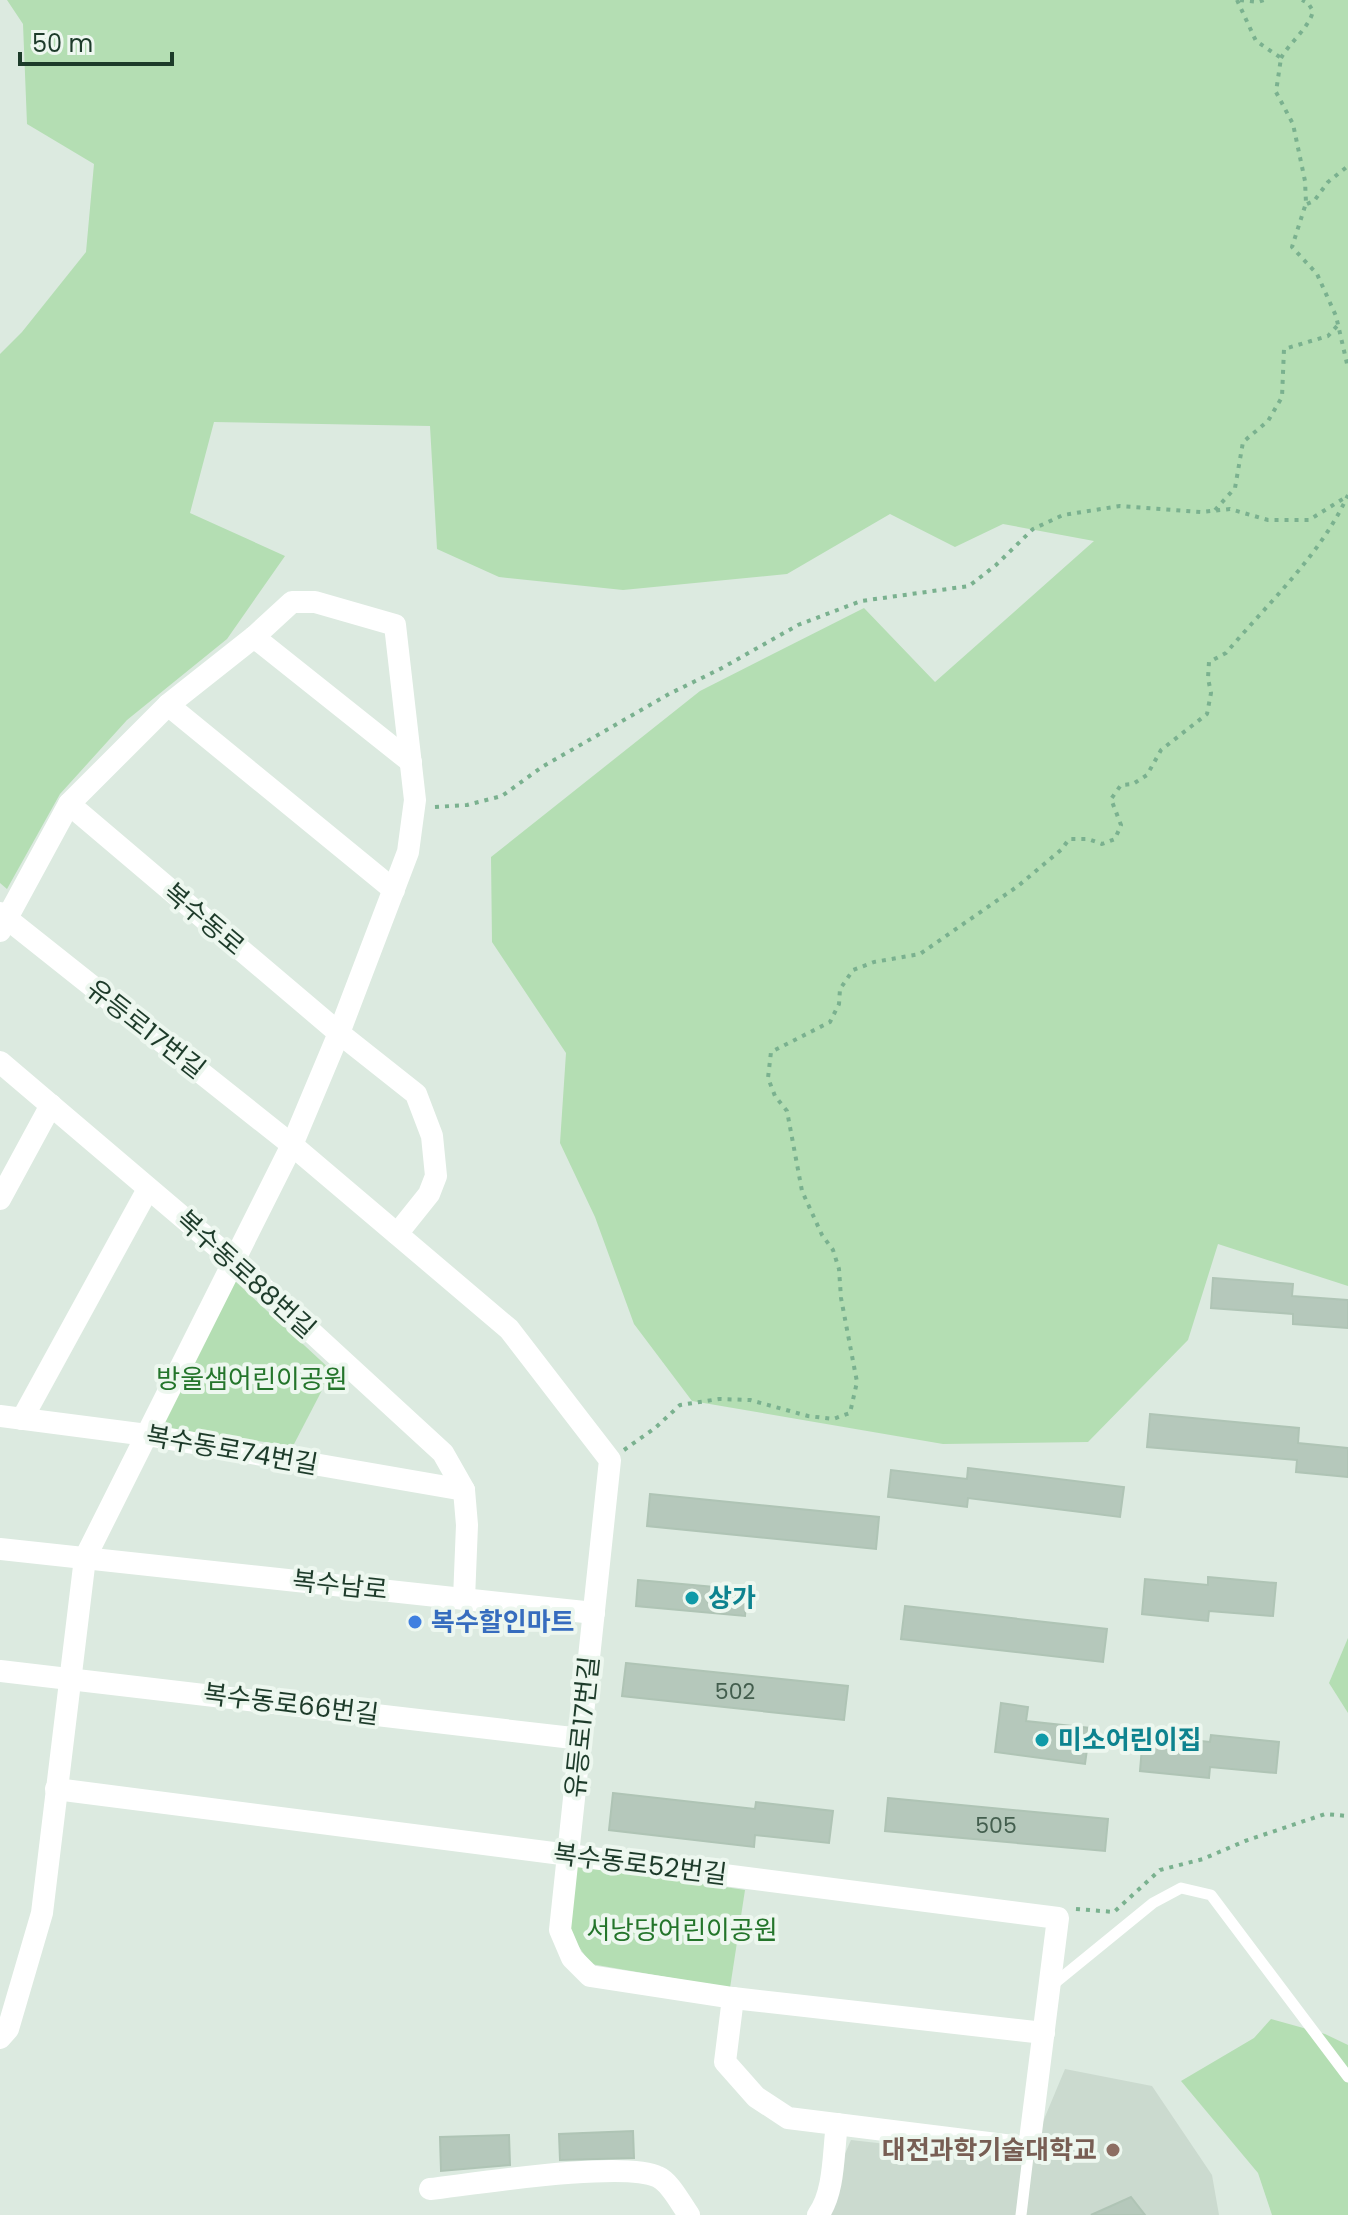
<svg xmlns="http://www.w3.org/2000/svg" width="1348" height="2215" font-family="Poppins,'Noto Sans KR',sans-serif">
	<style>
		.built { fill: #cbdacf }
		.green { fill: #b4deb3 }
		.building { fill: #b5c8bb; stroke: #afc4b5; stroke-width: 2 }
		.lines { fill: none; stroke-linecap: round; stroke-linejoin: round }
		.path { stroke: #7ab18f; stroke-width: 4; stroke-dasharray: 4 6; stroke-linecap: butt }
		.service { stroke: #fff; stroke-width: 11 }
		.minor { stroke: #fff; stroke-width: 22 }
		.culture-dot { fill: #0f9aa8; stroke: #edf7ef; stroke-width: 3 }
		.shop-dot { fill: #3f7fe0; stroke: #edf7ef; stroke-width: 3 }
		.education-dot { fill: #8d6e63; stroke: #edf7ef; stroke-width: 3 }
		.labels { text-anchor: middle; stroke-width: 8; stroke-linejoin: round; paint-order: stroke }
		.number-label { font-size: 22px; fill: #435e4e }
		.street-label { font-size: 26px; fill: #1d3b2a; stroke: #edf7ef }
		.park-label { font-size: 26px; fill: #24752b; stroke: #edf7ef }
		.culture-label { font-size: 26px; font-weight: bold; fill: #0d838f; stroke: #edf7ef; text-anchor: start }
		.shop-label { font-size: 26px; font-weight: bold; fill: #366cbe; stroke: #edf7ef; text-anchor: start }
		.education-label { font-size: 26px; font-weight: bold; fill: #785e54; stroke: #edf7ef; text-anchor: end }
	</style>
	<rect width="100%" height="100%" fill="#dceae0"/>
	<polygon class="built" points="1065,2069 1152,2086 1212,2175 1219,2215 818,2215 851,2140 1027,2160"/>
	<g class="green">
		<polygon points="7,0 1348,0 1348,1286 1218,1244 1188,1340 1088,1442 943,1444 692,1401 634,1324 595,1217 560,1143 566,1053 492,942 491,857 700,691 864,608 935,682 1094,541 1003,524 955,547 890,514 787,574 623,590 499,577 437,549 430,426 214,422 190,513 285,556 227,639 127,720 60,794 7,889 0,883 0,354 22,332 86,252 94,164 27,124 23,24"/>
		<polygon points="235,1281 332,1371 293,1446 152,1426"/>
		<polygon points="1348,1638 1348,1713 1329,1683"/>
		<polygon points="572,1864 745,1890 730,1988 591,1964 567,1930"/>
		<polygon points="1271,2019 1325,2034 1348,2045 1348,2215 1272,2215 1258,2173 1181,2081 1254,2038"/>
	</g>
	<g class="building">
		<polygon points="1213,1278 1293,1284 1292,1296 1348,1300 1348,1328 1293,1324 1293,1314 1211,1308"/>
		<polygon points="1150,1414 1299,1428 1298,1443 1348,1448 1348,1477 1296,1472 1297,1460 1147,1447"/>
		<polygon points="968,1468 1124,1487 1120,1517 968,1498 967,1507 888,1497 891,1470 967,1479"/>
		<polygon points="650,1494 879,1517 876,1549 647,1526"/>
		<polygon points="1208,1577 1276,1583 1273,1616 1209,1611 1208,1621 1142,1614 1145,1579 1208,1585"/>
		<polygon points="638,1580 747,1590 745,1616 636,1606"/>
		<polygon points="905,1606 1107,1629 1103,1662 901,1639"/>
		<polygon points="626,1663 848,1686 844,1720 622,1696"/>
		<polygon points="1001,1703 1028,1707 1026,1721 1090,1728 1085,1764 995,1752"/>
		<polygon points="1143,1735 1210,1742 1211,1735 1279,1742 1276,1773 1210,1767 1209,1778 1140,1771"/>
		<polygon points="613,1793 755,1809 756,1802 833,1811 829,1843 755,1835 754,1847 609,1830"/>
		<polygon points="888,1798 1108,1819 1105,1851 885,1831"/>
		<polygon points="633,2131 634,2158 560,2160 559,2134"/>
		<polygon points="509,2135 510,2165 441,2171 440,2137"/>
		<polygon points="1131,2197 1145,2215 1091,2215"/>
	</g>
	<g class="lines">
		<g class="path">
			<polyline points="1237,0 1256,41 1281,58 1276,92 1293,124 1305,181 1306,203 1292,247 1317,274 1336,316 1348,368"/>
			<polyline points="1240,0 1258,2 1264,0"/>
			<path d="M1281 58C1290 42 1309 28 1313 11L1308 3 1302 0"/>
			<polyline points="1307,204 1314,201 1328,182 1348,166"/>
			<polyline points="1215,510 1235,488 1243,442 1268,421 1282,397 1284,349 1328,336 1338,325"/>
			<polyline points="435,807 467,805 502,796 542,767 669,694 722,668 798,625 861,601 969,586 996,565 1033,529 1063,515 1120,506 1201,512 1230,509 1268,520 1309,520 1346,497"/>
			<path d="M624 1450 655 1428 680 1405 719 1399 750 1400 808 1416 833 1419 850 1413 857 1382 841 1298 839 1269 833 1250 822 1235 802 1191 787 1111 775 1096 768 1078 771 1052 830 1022 839 1004 840 989 853 970 874 962 920 954 1018 886 1062 849 1069 839H1088L1102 844 1115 839 1121 825 1111 799 1121 785 1133 784 1147 775 1161 750 1207 714 1211 693 1208 678 1209 662 1226 653C1269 602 1320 556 1348 495"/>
			<polyline points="1076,1909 1114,1912 1160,1870 1203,1859 1245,1841 1325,1814 1348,1816"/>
		</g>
		<g class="service">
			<polyline points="1050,1987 1153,1903 1181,1888 1211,1895 1348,2077"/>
			<polyline points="1021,2215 1029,2148"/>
		</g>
		<g class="minor">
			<polyline points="254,637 411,762"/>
			<polyline points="168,705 394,890"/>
			<polyline points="69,804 339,1033 416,1094 432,1136 436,1176 429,1194 397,1234"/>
			<polyline points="0,913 292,1145 509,1329 610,1460 560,1930 572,1958 590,1976 733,1998 1044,2033"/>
			<polyline points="0,931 69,804 168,705 254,637 292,602 315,602 395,625 415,800 408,852 339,1033 292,1145 85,1558 42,1913 8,2029 0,2038"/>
			<polyline points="0,1062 234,1261 443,1453 464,1490 467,1525 464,1599"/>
			<polyline points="0,1199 51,1105"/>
			<polyline points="0,1416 147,1435 464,1490"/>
			<polyline points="22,1419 148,1189"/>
			<polyline points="0,1549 594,1613"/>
			<polyline points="0,1671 581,1739"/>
			<polyline points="56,1789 1058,1918 1029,2148 788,2118 756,2097 725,2062 733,1998"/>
			<path d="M430 2189C474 2184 624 2160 658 2177 670 2182 681 2204 689 2215"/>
			<path d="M818 2215C835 2192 833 2152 837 2124"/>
		</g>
	</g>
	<g class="culture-dot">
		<circle cx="692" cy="1598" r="8"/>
		<circle cx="1042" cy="1740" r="8"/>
	</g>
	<circle class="shop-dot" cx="415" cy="1622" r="8"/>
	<circle class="education-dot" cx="1113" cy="2150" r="8"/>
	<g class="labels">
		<g class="number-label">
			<text x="735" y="1699">502</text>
			<text x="996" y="1833">505</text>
		</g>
		<g class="street-label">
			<text transform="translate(204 919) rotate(40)" y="9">복수동로</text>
			<text transform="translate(146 1029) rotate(38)" y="9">유등로17번길</text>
			<text transform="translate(246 1274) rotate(42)" y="9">복수동로88번길</text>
			<text transform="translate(232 1450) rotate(10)" y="9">복수동로74번길</text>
			<text transform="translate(340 1585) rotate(6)" y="9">복수남로</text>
			<text transform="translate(291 1704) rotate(7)" y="9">복수동로66번길</text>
			<text transform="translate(582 1727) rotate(-84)" y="9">유등로17번길</text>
			<text transform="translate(640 1864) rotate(7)" y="9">복수동로52번길</text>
		</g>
		<g class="park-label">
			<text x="252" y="1388">방울샘어린이공원</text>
			<text x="682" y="1939">서낭당어린이공원</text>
		</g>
		<g class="culture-label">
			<text x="708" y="1607">상가</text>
			<text x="1058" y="1749">미소어린이집</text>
		</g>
		<g class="shop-label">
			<text x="431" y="1631">복수할인마트</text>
		</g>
		<g class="education-label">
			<text x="1097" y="2159">대전과학기술대학교</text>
		</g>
	</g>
	<path d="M20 52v12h152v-12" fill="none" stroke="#1d3b2a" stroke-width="4"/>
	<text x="32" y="52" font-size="24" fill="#1d3b2a" stroke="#edf7ef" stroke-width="6" paint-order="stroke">50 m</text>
</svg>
